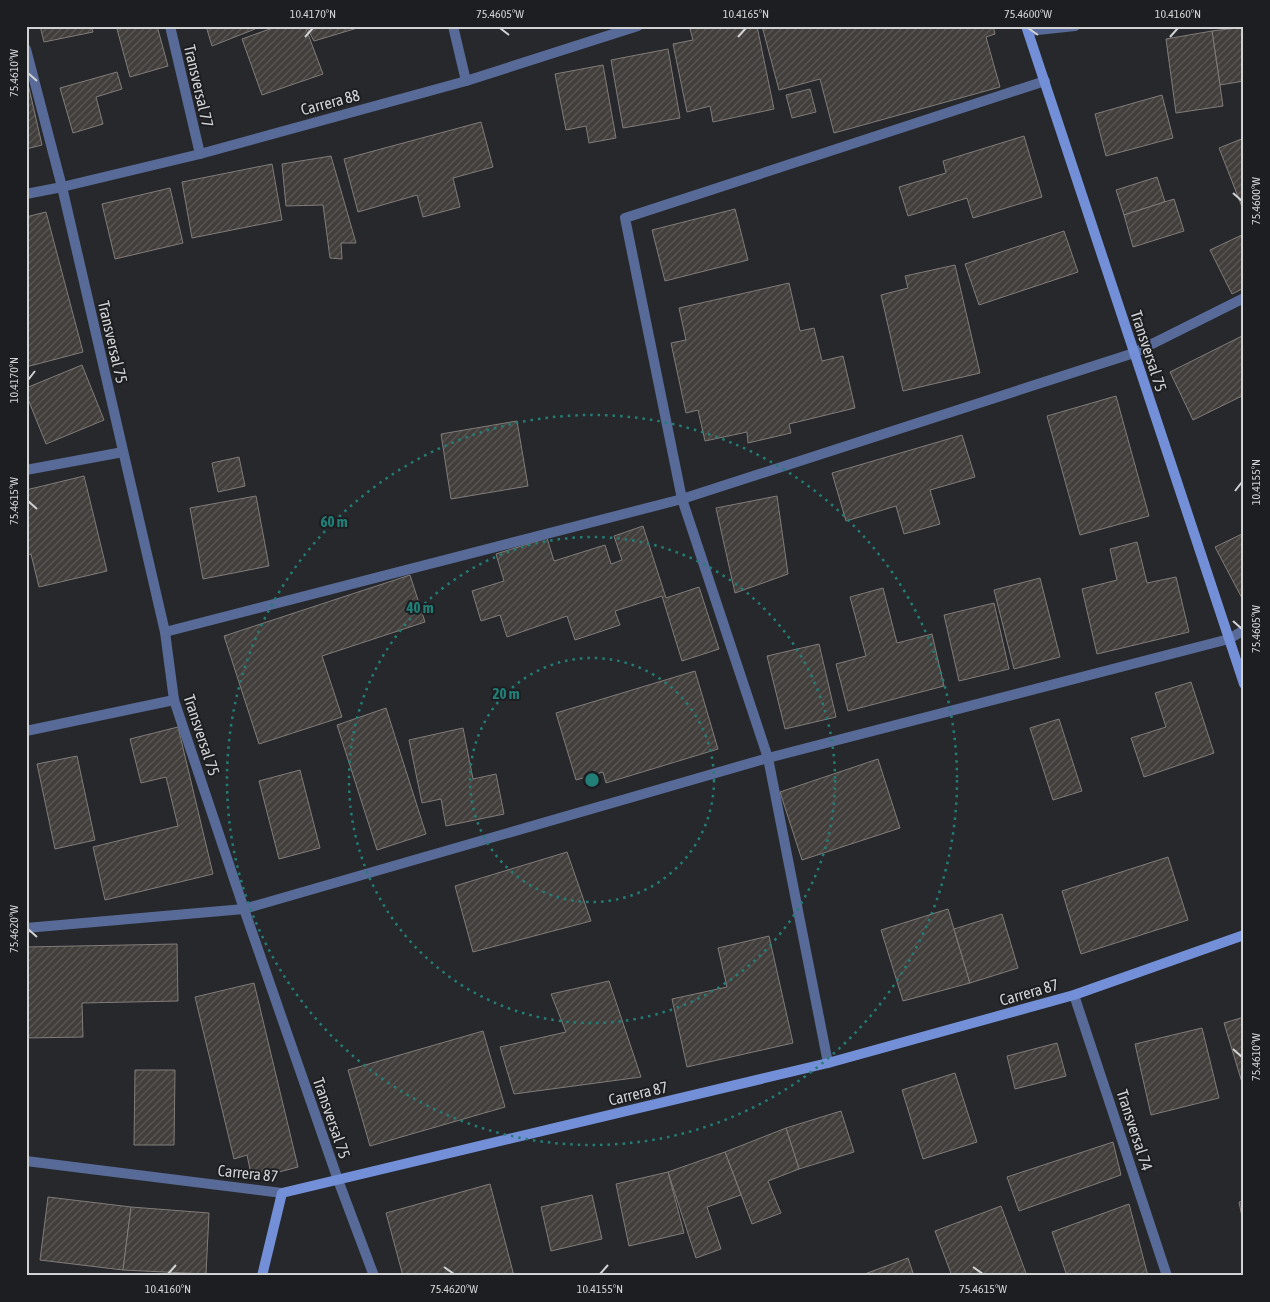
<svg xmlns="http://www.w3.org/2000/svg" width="1270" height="1302" font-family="'Asap Condensed',sans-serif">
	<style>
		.building { fill: url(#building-hatch); stroke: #817c7a }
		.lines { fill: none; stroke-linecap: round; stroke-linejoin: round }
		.street { stroke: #586a97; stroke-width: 10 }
		.secondary { stroke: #738fd7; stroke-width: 10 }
		.ticks { fill: none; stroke: #d1d2d4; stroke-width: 2 }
		.ring { fill: none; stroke: #227f78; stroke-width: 2.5; stroke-dasharray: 2.5 5 }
		.labels { text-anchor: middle; stroke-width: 4; stroke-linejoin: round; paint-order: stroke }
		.street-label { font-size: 16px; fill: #d1d2d4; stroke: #1d1e21 }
		.centre { fill: #227f78; stroke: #1d1e21; stroke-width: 2.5 }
		.ring-label { font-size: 15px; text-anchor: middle; font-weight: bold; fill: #227f78; stroke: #1d1e21; stroke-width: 4; stroke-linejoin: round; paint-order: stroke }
		.neatline { fill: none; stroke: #d1d2d4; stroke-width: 2 }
		.ticks-label { font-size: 12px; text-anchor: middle; fill: #d1d2d4 }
	</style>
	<defs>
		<pattern id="building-hatch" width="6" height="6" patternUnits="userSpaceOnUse" patternTransform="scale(1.25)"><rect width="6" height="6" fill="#423e3c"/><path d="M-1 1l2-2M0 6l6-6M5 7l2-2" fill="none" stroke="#5c5957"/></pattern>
	</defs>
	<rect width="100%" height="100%" fill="#27282b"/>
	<g class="building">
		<polygon points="40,26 91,26 93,32 44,42"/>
		<polygon points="129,26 157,26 168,66 130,77 117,29"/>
		<polygon points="206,26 255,26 255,29 212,46"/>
		<polygon points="278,26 305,26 323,74 262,95 242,39"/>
		<polygon points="306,26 364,26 314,41"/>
		<polygon points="702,26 757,26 774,109 713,122 710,106 687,112 673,44 693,40 690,29"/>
		<polygon points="762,26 993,26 995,34 986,37 1000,87 834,133 820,79 779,90"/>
		<polygon points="1244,27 1244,81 1220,85 1212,31"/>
		<polygon points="1212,31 1223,106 1176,113 1166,39"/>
		<polygon points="668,49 680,118 623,128 611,60"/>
		<polygon points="603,65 616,138 589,143 586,126 566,130 555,74"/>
		<polygon points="117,72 122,89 96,97 103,124 73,133 60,88"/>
		<polygon points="26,75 42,145 26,149"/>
		<polygon points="810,89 816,112 792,118 786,95"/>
		<polygon points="1162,95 1173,138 1106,156 1095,114"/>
		<polygon points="481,122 493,167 453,178 460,207 423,217 417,195 358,212 344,159"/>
		<polygon points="1024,136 1042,197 973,218 967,198 908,216 899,187 946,173 943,161"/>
		<polygon points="1244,138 1244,212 1219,148"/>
		<polygon points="331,156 356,243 341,243 342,259 330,258 323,205 286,206 282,164"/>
		<polygon points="272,164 282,220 192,238 182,182"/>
		<polygon points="1157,177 1165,202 1124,215 1116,190"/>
		<polygon points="170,188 183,243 115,259 102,204"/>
		<polygon points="1174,199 1184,231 1133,247 1124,215"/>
		<polygon points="735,209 748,260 665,281 652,230"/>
		<polygon points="46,212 83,352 26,367 26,217"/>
		<polygon points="1064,231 1078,272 979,305 965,264"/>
		<polygon points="1244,234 1244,288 1232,294 1210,250"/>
		<polygon points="955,265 980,373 903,391 881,295 908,288 905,276"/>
		<polygon points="789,283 800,331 814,328 822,361 843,356 855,408 789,424 791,433 748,443 747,432 705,441 698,410 686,413 671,343 686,340 679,308"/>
		<polygon points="1244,335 1244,395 1193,420 1170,372"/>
		<polygon points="82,365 104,420 46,444 26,394 26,388"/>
		<polygon points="1116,396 1149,516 1080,535 1047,416"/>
		<polygon points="517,421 528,486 451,499 441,434"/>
		<polygon points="962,435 975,477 930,490 940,524 904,534 896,506 846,521 832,473"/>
		<polygon points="239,457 245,486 218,492 212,463"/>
		<polygon points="84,476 107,571 39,587 31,554 26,555 26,490"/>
		<polygon points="256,496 269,566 203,579 190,508"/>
		<polygon points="777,496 788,574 735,593 716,508"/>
		<polygon points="643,526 666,598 699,587 719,649 682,661 662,596 615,611 620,625 575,640 567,616 507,637 500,615 481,621 472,591 504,581 496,554 547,538 554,561 605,545 611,564 622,560 614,536"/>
		<polygon points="1244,533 1244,599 1243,600 1215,547"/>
		<polygon points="1137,542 1147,583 1176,577 1189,632 1097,654 1082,589 1117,580 1110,549"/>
		<polygon points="410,575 425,622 322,656 342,717 259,744 224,636"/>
		<polygon points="1040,578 1060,657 1014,669 994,590"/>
		<polygon points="883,588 897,643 932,634 944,686 848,711 836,664 866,656 850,597"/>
		<polygon points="994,603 1009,669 959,681 944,615"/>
		<polygon points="819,644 836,717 785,729 767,656"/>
		<polygon points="695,671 718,749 606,783 603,772 576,780 556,713"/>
		<polygon points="1191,682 1214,753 1144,777 1131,738 1166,727 1155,693"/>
		<polygon points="386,708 426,834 377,850 337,725"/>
		<polygon points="1059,719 1082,791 1053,800 1030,728"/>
		<polygon points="178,727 213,874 105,900 93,847 178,826 166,777 141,783 130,739"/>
		<polygon points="463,728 473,779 496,774 504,814 446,826 441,799 422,803 409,740"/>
		<polygon points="77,756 95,840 55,849 37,764"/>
		<polygon points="878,759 900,828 802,860 780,792"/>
		<polygon points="300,770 320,848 279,859 259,781"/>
		<polygon points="567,852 591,921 473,952 455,886"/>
		<polygon points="1168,857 1188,920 1081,954 1062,891"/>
		<polygon points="948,909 970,983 903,1001 881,930"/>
		<polygon points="1002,914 1018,968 970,983 954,929"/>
		<polygon points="769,936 793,1043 687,1067 672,999 727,987 718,948"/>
		<polygon points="177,944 178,1001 82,1003 83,1037 26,1038 26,947"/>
		<polygon points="609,981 641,1077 514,1094 500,1047 566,1032 551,994"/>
		<polygon points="254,983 298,1167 252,1179 247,1155 234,1159 195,997"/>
		<polygon points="1244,1017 1244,1089 1224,1023"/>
		<polygon points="1202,1028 1219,1098 1151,1115 1135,1044"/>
		<polygon points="483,1031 505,1107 370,1146 348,1070"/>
		<polygon points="1057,1043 1066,1076 1015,1089 1007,1056"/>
		<polygon points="135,1070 175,1070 174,1145 134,1145"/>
		<polygon points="955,1073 977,1142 923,1159 902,1090"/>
		<polygon points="841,1111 854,1152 799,1169 786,1128"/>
		<polygon points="786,1128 799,1169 768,1181 781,1213 752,1224 725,1152"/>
		<polygon points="1113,1142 1121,1175 1019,1211 1007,1177"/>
		<polygon points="725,1152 741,1195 707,1207 721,1249 696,1258 668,1172"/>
		<polygon points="668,1172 684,1233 629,1246 616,1184"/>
		<polygon points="490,1184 514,1276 403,1276 386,1213"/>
		<polygon points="592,1195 602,1239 551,1251 541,1207"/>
		<polygon points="48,1197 131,1207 123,1270 40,1260"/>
		<polygon points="1244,1201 1244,1226 1239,1202"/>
		<polygon points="1129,1204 1148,1276 1067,1276 1052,1232"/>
		<polygon points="1001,1206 1027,1276 952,1276 935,1231"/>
		<polygon points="131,1207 209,1213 206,1274 123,1270"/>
		<polygon points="908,1258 914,1276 863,1276 862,1275"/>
	</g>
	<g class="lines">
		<g class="street">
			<polyline points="170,26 200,154"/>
			<polyline points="453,26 466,81"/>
			<polyline points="1028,31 1075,26"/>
			<polyline points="26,49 62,187 165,632 174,700 244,909 338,1180 374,1276"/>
			<polyline points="26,194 62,187 200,154 466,81 638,26"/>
			<polyline points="26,470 123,452"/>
			<polyline points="165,632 682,499 1134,353 1244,298"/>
			<polyline points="26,731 174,700"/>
			<polyline points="26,928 244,909 768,758 1229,639 1244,630"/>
			<polyline points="1074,995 1167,1276"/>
			<polyline points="828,1063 768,758 682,499 625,218 1045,81"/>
			<polyline points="26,1161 282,1193"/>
		</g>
		<g class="secondary">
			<polyline points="1026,26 1244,684"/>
			<polyline points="262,1276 282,1193 828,1063 1074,995 1244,935"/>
		</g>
	</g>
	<path class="ticks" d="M500 28 509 35M1028 28 1038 35M305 37 313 28M738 37 746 28M1170 37 1178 28M28 73 37 81M1233 193 1242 201M28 380 35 371M1235 491 1242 482M28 501 37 509M1233 621 1242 629M28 929 37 937M1233 1049 1242 1057M444 1267 454 1274M973 1267 983 1274M168 1274 176 1265M600 1274 608 1265"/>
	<g class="ring">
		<circle cx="592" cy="780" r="122"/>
		<circle cx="592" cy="780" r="243"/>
		<circle cx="592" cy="780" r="365"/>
	</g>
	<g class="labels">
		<g class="street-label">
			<text transform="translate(199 86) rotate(77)" y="6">Transversal 77</text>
			<text transform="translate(330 102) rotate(-15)" y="6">Carrera 88</text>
			<text transform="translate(113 342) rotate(77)" y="6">Transversal 75</text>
			<text transform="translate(1149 351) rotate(72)" y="6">Transversal 75</text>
			<text transform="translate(202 735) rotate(72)" y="6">Transversal 75</text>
			<text transform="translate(1029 992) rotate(-16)" y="6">Carrera 87</text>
			<text transform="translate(638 1093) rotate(-13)" y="6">Carrera 87</text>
			<text transform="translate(332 1118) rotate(71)" y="6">Transversal 75</text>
			<text transform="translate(1135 1130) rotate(72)" y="6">Transversal 74</text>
			<text transform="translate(248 1173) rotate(6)" y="6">Carrera 87</text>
		</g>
	</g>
	<circle cx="592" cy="780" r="8" class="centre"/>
	<g class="ring-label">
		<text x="334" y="527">60 m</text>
		<text x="420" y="613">40 m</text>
		<text x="506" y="699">20 m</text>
	</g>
	<rect width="1270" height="1302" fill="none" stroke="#1d1e21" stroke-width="55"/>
	<rect x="28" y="28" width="1214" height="1246" class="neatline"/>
	<g class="ticks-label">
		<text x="313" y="18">10.4170°N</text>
		<text x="500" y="18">75.4605°W</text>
		<text x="746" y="18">10.4165°N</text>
		<text x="1028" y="18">75.4600°W</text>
		<text x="1178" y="18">10.4160°N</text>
		<text transform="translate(14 73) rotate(-90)" y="4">75.4610°W</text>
		<text transform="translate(1256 201) rotate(-90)" y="4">75.4600°W</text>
		<text transform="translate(14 380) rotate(-90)" y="4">10.4170°N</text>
		<text transform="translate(1256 482) rotate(-90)" y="4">10.4155°N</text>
		<text transform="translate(14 501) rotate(-90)" y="4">75.4615°W</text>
		<text transform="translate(1256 629) rotate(-90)" y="4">75.4605°W</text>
		<text transform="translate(14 929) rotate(-90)" y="4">75.4620°W</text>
		<text transform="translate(1256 1057) rotate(-90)" y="4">75.4610°W</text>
		<text x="168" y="1293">10.4160°N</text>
		<text x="454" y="1293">75.4620°W</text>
		<text x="600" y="1293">10.4155°N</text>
		<text x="983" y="1293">75.4615°W</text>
	</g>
</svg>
